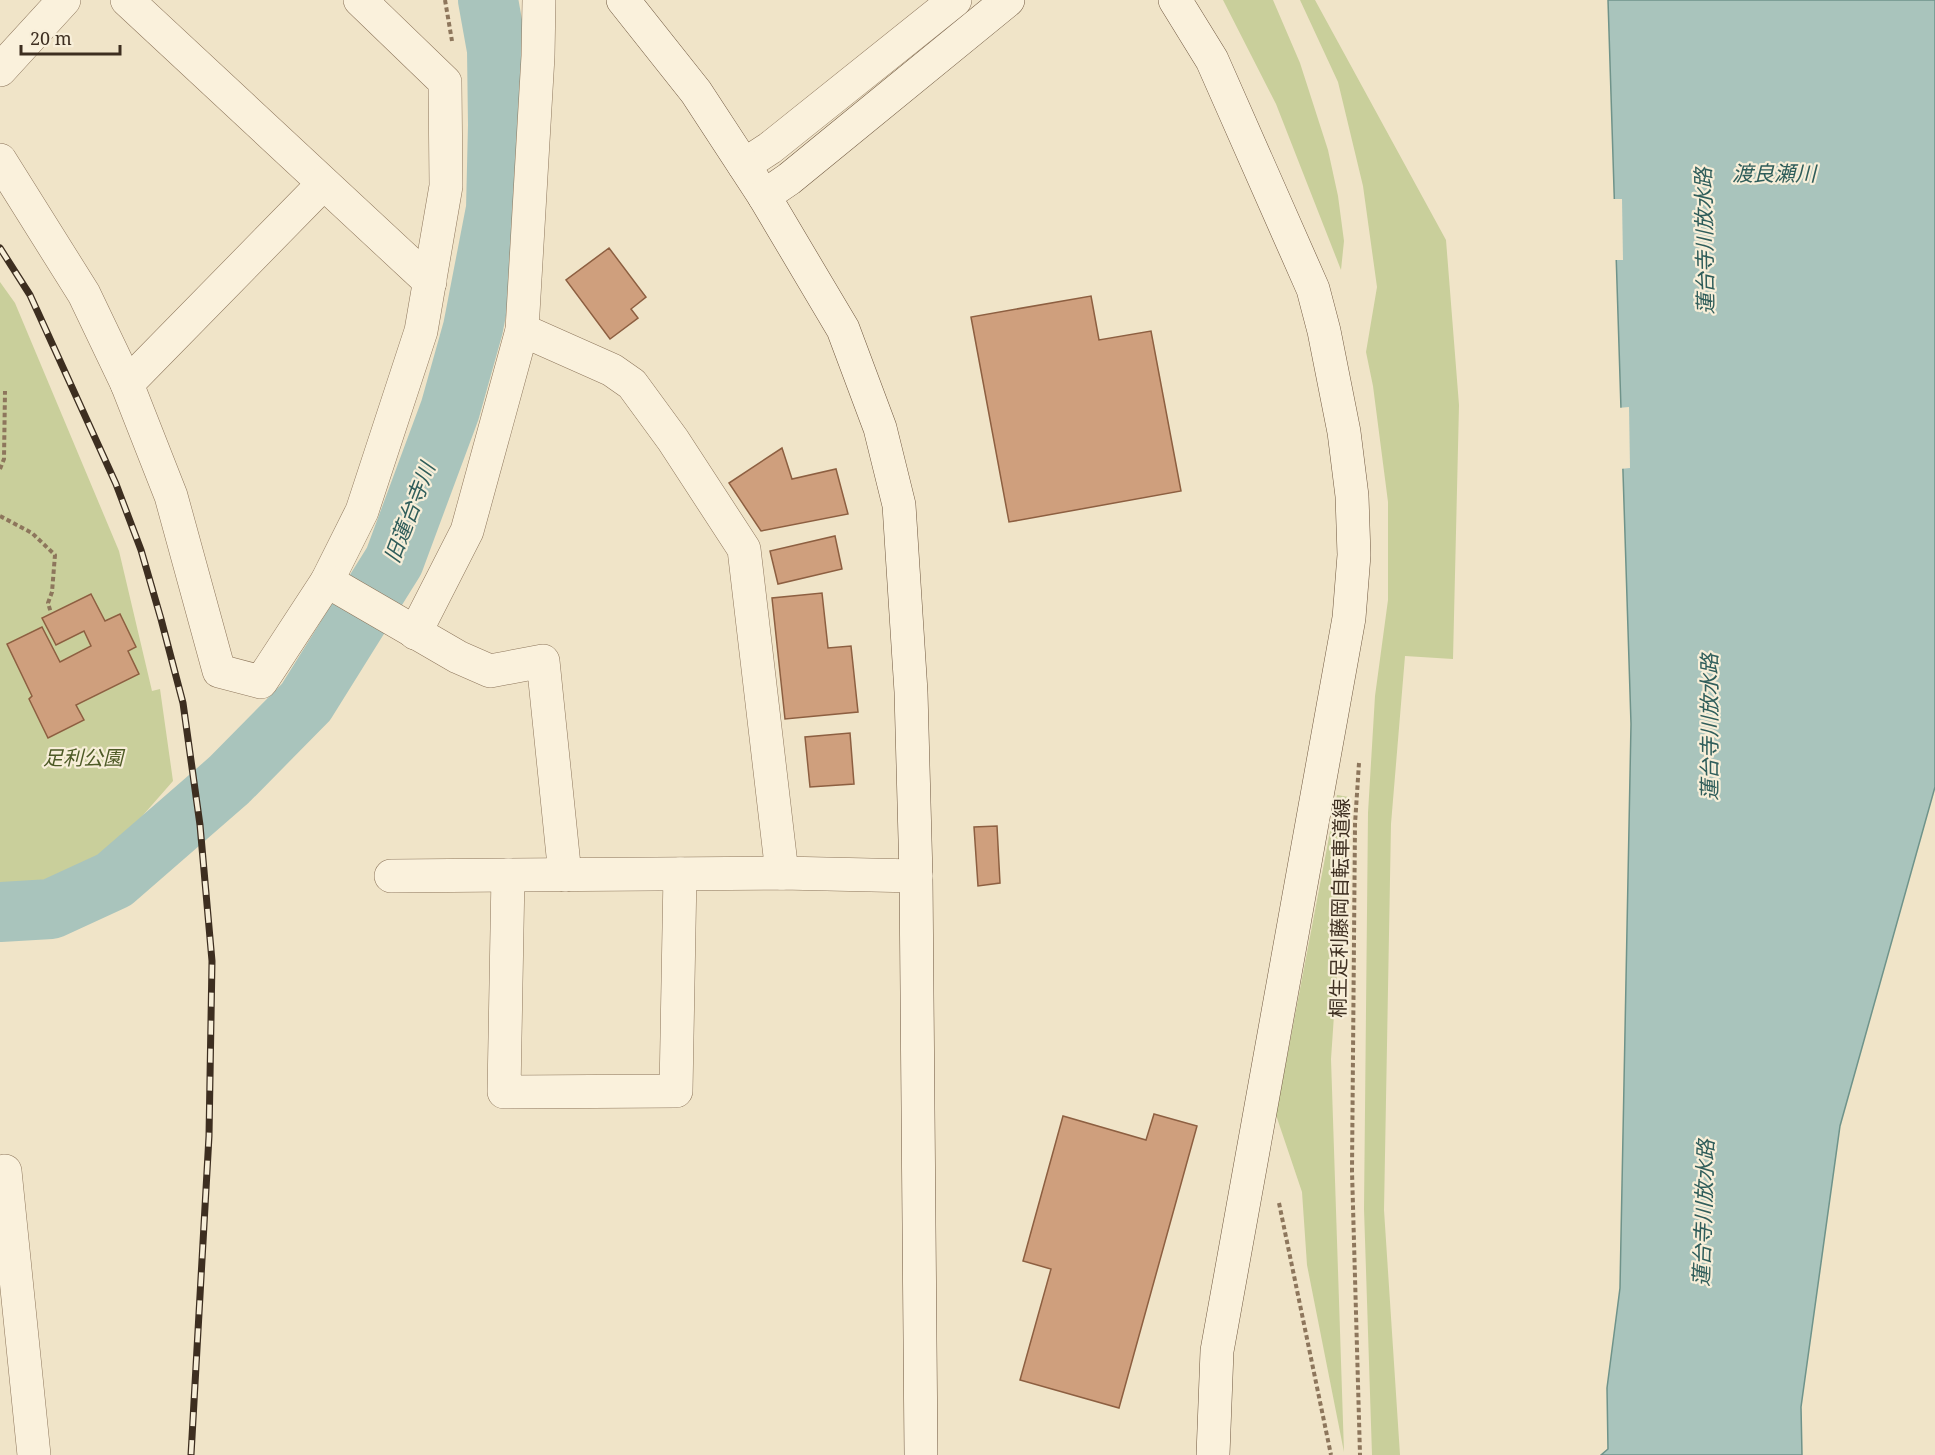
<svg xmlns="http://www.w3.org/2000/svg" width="1935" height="1455" font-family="'Noto Serif','Noto Sans JP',serif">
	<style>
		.green { fill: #c9cf9b }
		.water { fill: #a9c4bc; stroke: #6f938a; stroke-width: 1.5 }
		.pier { fill: #f0e4c8 }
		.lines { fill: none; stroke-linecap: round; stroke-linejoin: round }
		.river { stroke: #a9c4bc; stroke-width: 60 }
		.building { fill: #cf9f7d; stroke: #8d5f41; stroke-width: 1.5 }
		.street-casing { stroke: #8d765c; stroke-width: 34 }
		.secondary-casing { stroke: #6f573f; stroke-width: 34 }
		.path { stroke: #8d765c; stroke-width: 4; stroke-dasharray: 4.5 3; stroke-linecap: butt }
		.street { stroke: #faf1dc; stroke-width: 33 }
		.secondary { stroke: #faf1dc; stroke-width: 33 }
		.rail-casing { stroke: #3d2e20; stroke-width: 7 }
		.rail { stroke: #f7eed8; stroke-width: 4.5; stroke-dasharray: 14; stroke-linecap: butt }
		.labels { text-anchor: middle; stroke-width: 4.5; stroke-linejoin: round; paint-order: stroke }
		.park-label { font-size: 20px; font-style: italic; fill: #4d5a26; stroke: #f7eed8 }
		.street-label { font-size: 20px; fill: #3d2e20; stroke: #f7eed8 }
		.water-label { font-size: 21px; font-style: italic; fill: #2f5d5a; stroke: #f7eed8 }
	</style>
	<rect width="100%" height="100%" fill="#f0e4c8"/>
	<g class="green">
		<polygon points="1223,0 1273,0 1300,63 1328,150 1338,196 1344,241 1341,270 1276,104"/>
		<polygon points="1300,0 1315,0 1446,240 1459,405 1453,659 1405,656 1391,824 1384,1210 1400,1455 1372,1455 1364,1209 1368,813 1375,696 1388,600 1388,502 1373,386 1366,352 1377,287 1363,186 1338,82"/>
		<polygon points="0,282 15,303 119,551 152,691 160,689 173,781 116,846 55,883 0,887"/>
		<polygon points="1337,795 1349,797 1331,1059 1344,1452 1307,1265 1302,1192 1276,1115"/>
	</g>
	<polygon class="water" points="1608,0 1935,0 1935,787 1840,1126 1801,1407 1802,1455 1601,1455 1608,1449 1607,1388 1620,1288 1631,724"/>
	<g class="pier">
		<polygon points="1611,199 1622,199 1623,260 1613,260"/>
		<polygon points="1629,407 1630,468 1620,469 1618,408"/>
	</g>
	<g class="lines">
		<polyline class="river" points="0,912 51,909 114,880 229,780 306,702 394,561 450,410 473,328 496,209 498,125 497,50 488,0"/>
	</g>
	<g class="building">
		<polygon points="609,248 646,297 631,309 638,318 610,339 566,280"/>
		<polygon points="1091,296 1099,340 1151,331 1181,491 1009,522 971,317"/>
		<polygon points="782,448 792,479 836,469 848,514 761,531 729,483"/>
		<polygon points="835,536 842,569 778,584 770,551"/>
		<polygon points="822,593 828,648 851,646 858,712 785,719 772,598"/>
		<polygon points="91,594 105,621 120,614 136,647 128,651 139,674 76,705 84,720 48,738 29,699 32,696 7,644 42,627 60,662 91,646 84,631 56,645 42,618"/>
		<polygon points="850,733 854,784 810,787 805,737"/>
		<polygon points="997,826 1000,883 978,886 974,827"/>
		<polygon points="1154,1114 1197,1126 1119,1408 1020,1380 1051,1269 1023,1261 1063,1116 1146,1140"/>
	</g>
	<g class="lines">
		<defs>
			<g id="street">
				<polyline points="127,0 430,282"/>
				<polyline points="0,70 64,0"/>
				<polyline points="0,160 84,294 127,384 171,496 219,671 261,682 327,581 362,511 421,331 446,186 445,82 360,0"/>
				<polyline points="744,165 770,148 955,0"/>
				<polyline points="522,330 612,370 632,384 673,440 744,549 782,873"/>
				<polyline points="127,384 323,184"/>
				<polyline points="327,581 458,657 490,671 543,661 565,875"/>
				<polyline points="415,633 467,531 522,330 538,56 539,0"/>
				<polyline points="508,875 504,1092 676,1091 680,874"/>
				<polyline points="391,876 782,873 916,876"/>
				<polyline points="5,1171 34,1455"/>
			</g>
			<g id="secondary">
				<polyline points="623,0 696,92 764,196 843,329 880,428 899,505 911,692 916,876 921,1455"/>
				<polyline points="1175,0 1212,60 1313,289 1324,331 1344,432 1352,496 1354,555 1349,618 1217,1351 1213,1455"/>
				<polyline points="764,196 789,179 1008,0"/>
			</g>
		</defs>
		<use href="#street" class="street-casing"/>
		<use href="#secondary" class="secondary-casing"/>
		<g class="path">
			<polyline points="445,0 452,41"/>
			<polyline points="0,469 4,459 5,391"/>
			<polyline points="0,516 32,533 55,555 52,592 48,603 51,613"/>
			<polyline points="1359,763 1355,824 1352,1171 1360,1455"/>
			<polyline points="1279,1203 1331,1455"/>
		</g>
		<use href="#street" class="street"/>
		<use href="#secondary" class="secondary"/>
		<defs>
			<polyline id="rail" points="0,248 30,295 116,484 141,550 161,619 183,703 200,825 212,961 209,1136 191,1455"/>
		</defs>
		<use href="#rail" class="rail-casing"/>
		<use href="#rail" class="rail"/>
	</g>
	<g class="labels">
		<g class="park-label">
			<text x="83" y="765">足利公園</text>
		</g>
		<g class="street-label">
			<text transform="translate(1340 908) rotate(-89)" y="7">桐生足利藤岡自転車道線</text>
		</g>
		<g class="water-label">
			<text x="1774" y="181">渡良瀬川</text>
			<text transform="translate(1705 241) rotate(-91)" y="7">蓮台寺川放水路</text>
			<text transform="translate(410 513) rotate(-69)" y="7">旧蓮台寺川</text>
			<text transform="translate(1710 727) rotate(-90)" y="7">蓮台寺川放水路</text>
			<text transform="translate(1704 1213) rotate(-88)" y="7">蓮台寺川放水路</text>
		</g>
	</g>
	<path d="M21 45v9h99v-9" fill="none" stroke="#3d2e20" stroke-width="3"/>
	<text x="30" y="45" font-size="18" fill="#3d2e20" stroke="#f7eed8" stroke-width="4.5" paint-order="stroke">20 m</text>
</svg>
